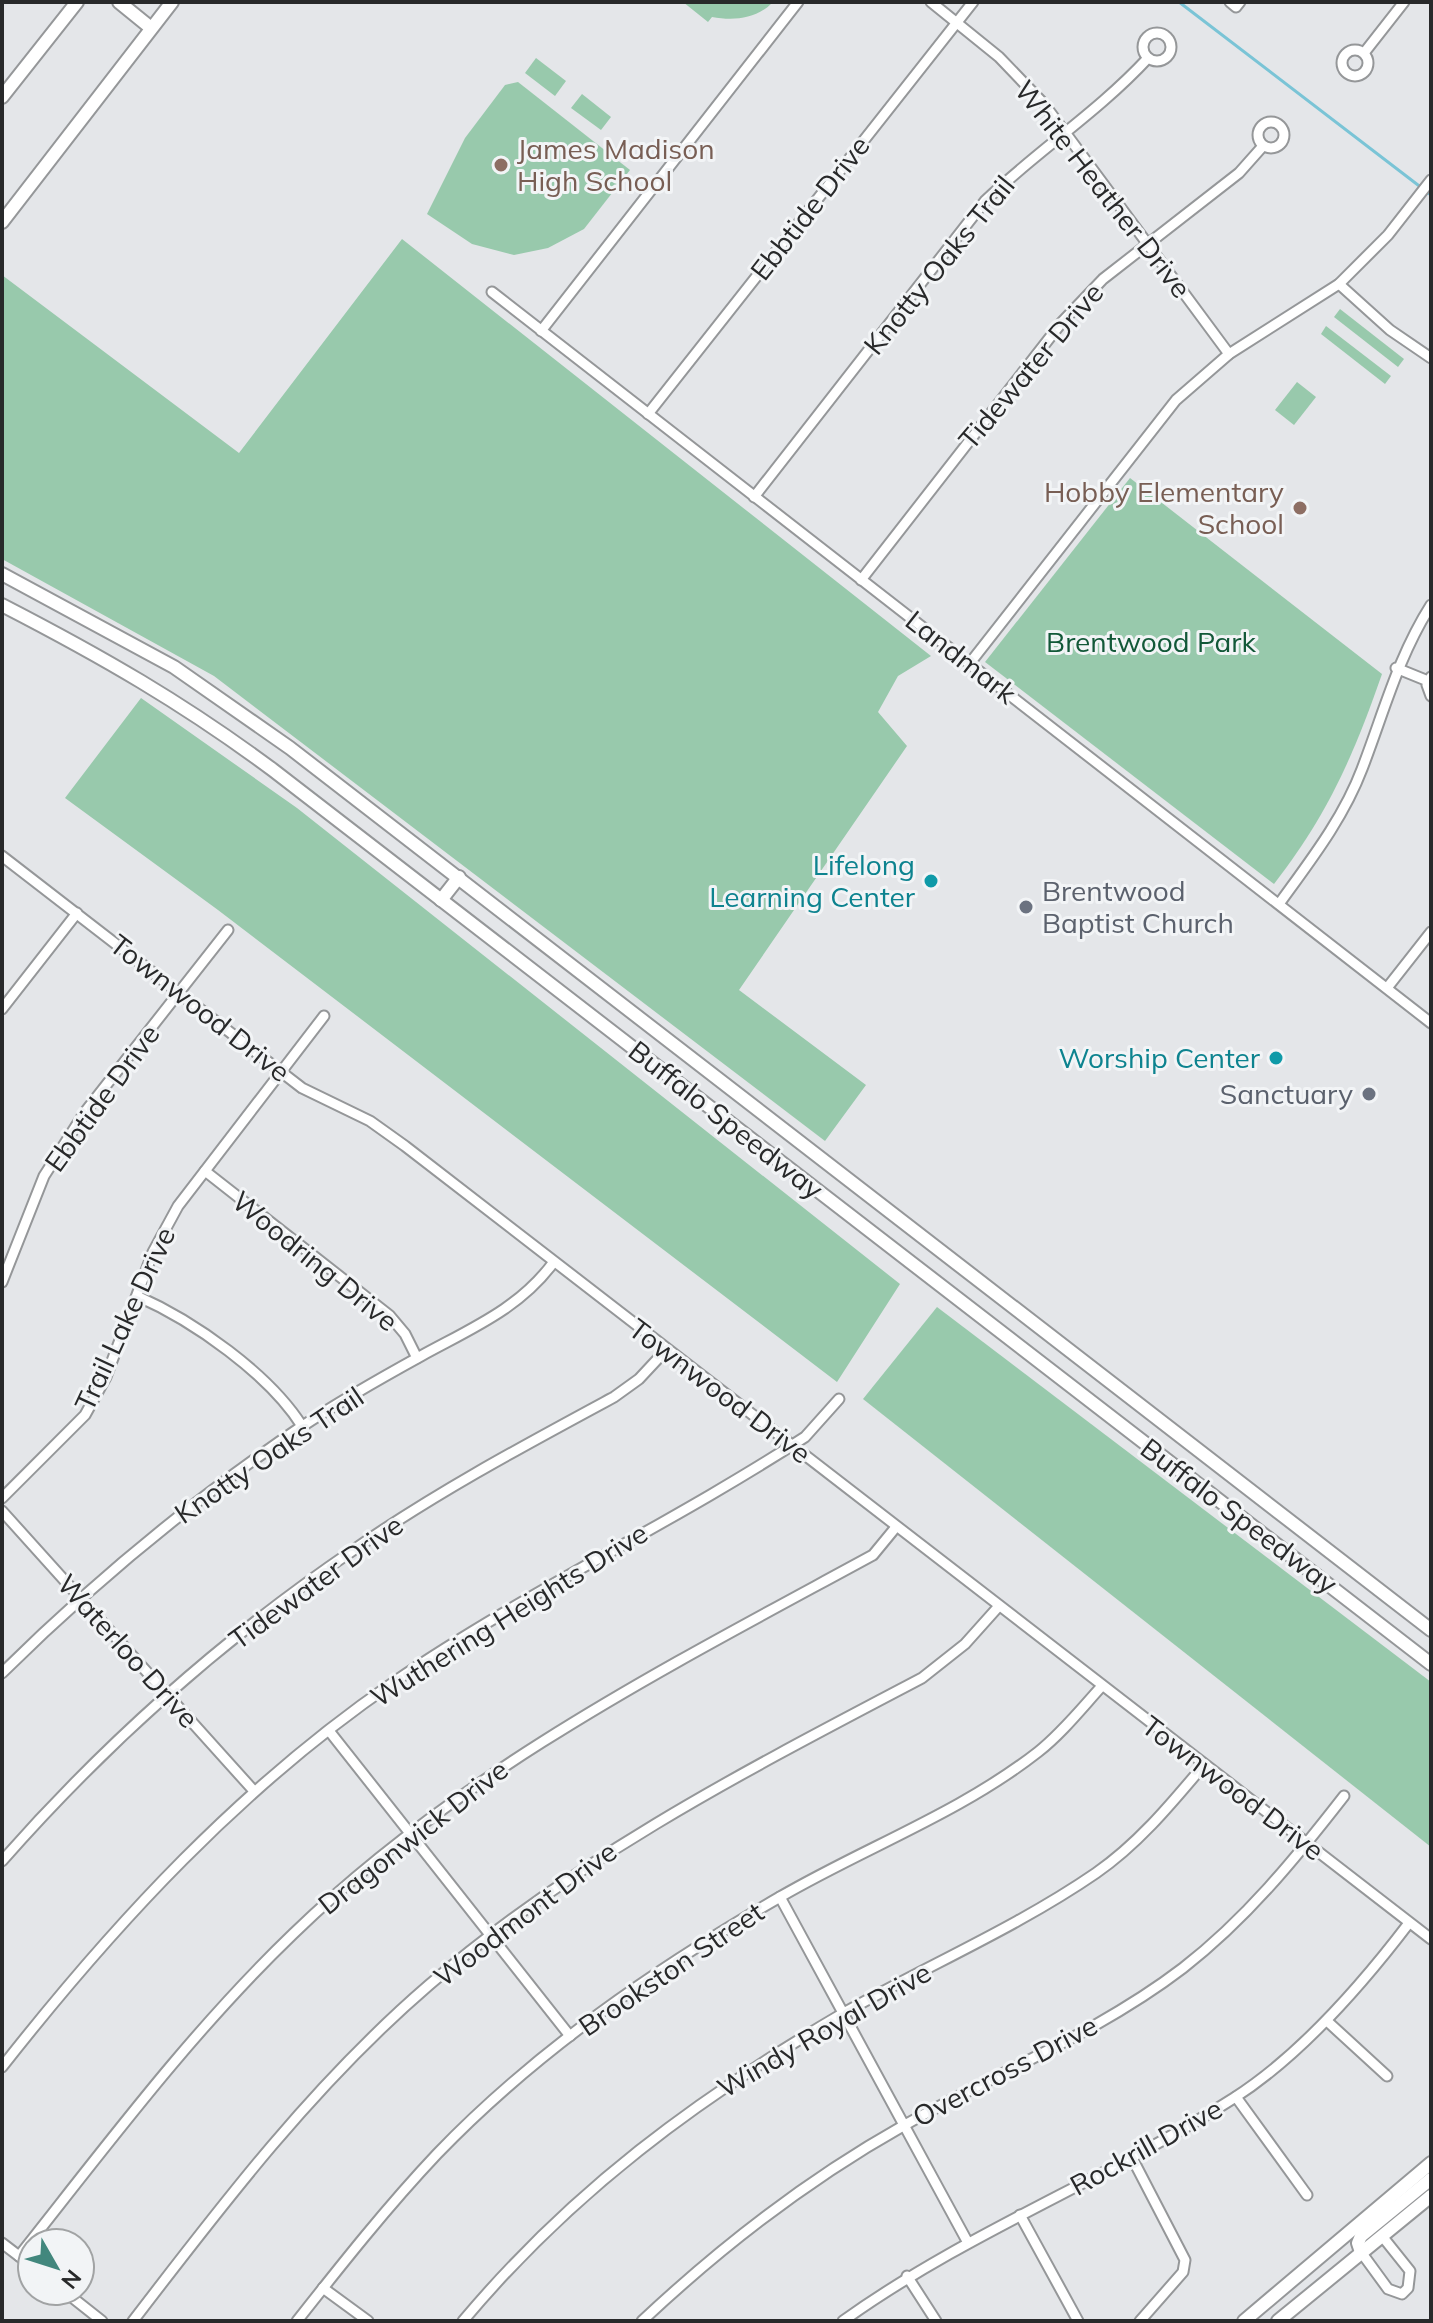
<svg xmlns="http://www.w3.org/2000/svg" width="1433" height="2323" font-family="Mulish,sans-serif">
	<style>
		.green { fill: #98c9ac }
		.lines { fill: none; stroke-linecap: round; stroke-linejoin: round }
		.stream { stroke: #7ac4d6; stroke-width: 3 }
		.minor-casing { stroke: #959799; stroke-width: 13 }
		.secondary-casing { stroke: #959799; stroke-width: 16 }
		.minor { stroke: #fff; stroke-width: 9 }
		.secondary { stroke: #fff; stroke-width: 12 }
		.education-dot { fill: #8d6e63; stroke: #f2f4f6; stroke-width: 3 }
		.culture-dot { fill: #0f9aa8; stroke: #f2f4f6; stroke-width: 3 }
		.worship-dot { fill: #6b7280; stroke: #f2f4f6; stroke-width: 3 }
		.labels { text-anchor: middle; stroke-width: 6; stroke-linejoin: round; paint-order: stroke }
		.education-label { font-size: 28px; fill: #785e54; stroke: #f2f4f6; text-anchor: start }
		.street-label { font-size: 28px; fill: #28292a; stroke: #f2f4f6 }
		.park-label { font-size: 28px; fill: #125838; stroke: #f2f4f6 }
		.culture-label { font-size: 28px; fill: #0d838f; stroke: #f2f4f6; text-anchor: end }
		.worship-label { font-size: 28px; fill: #5b616d; stroke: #f2f4f6; text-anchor: start }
	</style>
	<rect width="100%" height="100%" fill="#e4e6e9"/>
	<g class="green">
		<path d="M683 2H773C757 19 734 21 712 17L708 22Z"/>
		<polygon points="536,58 566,81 555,96 525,73"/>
		<polygon points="518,82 630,170 584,229 548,248 514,255 472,244 427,214 465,138 505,85"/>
		<polygon points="582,94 611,117 601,130 571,108"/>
		<polygon points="402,239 931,656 898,676 878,712 907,746 739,990 866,1085 825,1141 214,676 2,559 2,275 239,453"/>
		<polygon points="1340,309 1404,359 1398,367 1334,317"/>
		<polygon points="1326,326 1391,376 1385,384 1321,334"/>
		<polygon points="1297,382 1316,397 1294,425 1275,410"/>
		<path d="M1130 478 1382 674C1353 757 1328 814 1274 884L985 662Z"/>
		<polygon points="141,698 297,808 900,1284 837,1382 218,910 65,798"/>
		<polygon points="937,1307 1431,1682 1431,1847 863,1399"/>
	</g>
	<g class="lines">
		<polyline class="stream" points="1179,2 1431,195"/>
		<defs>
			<g id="minor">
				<polyline points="931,2 999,57 1044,104 1229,354"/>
				<polyline points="1230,2 1236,7 1240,2"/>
				<circle cx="1157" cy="47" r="14"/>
				<circle cx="1355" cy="63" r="13"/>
				<polyline points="1364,53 1404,2"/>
				<circle cx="1271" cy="135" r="13"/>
				<polyline points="1339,284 1390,330 1431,358"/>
				<polyline points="492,292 1431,1023"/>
				<polyline points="541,331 798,2"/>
				<polyline points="648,414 973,2"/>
				<path d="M754 497 985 201C1037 151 1098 112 1148 58"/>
				<polyline points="861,580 1062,322 1103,279 1239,173 1263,146"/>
				<polyline points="970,663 1176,400 1229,354 1339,284 1388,235 1431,180"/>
				<polyline points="1396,668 1428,681"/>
				<polyline points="1431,677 1427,685 1431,696"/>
				<polyline points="2,856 302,1088 370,1121 405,1146 1431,1939"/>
				<path d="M1279 904C1310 861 1343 819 1362 769 1384 712 1398 657 1431 605"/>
				<polyline points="1387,988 1431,932"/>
				<polyline points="2,1009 77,913"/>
				<polyline points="205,1171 389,1315 405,1334 417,1358"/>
				<polyline points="2,1282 44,1176 85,1112 228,930"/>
				<path d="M137 1296C194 1321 269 1374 302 1426"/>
				<polyline points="2,1498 85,1415 106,1377 153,1252 178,1206 324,1016"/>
				<polyline points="2,1511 254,1791"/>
				<path d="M2 1673C94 1582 193 1500 301 1427 339 1402 381 1378 421 1356 470 1329 519 1309 553 1263"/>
				<polyline points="330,1732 570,2036"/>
				<path d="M2 1861C105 1744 223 1639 352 1551 435 1493 525 1445 614 1397L639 1379 666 1350"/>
				<polyline points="780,1897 967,2241"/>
				<polyline points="1327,2021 1387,2076"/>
				<path d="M2 2067C116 1922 241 1787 394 1682 526 1592 671 1524 805 1437L839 1399"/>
				<polyline points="1236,2097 1307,2195"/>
				<polyline points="1131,2156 1185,2260 1183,2272 1140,2321"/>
				<polyline points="1020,2215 1078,2321"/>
				<polyline points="2,2243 32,2266"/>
				<polyline points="1361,2252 1388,2289 1402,2294 1408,2288 1410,2271 1382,2236"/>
				<path d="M19 2256C107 2145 191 2032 293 1934 461 1771 669 1666 873 1555L896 1527"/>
				<polyline points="907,2276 936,2321"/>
				<polyline points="323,2288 368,2321"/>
				<polyline points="64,2291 102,2321"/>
				<path d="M133 2321C224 2202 315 2083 429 1985 579 1856 749 1769 922 1678L965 1644 999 1606"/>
				<path d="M297 2321C342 2264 387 2207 437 2154 536 2051 657 1968 780 1897 864 1848 960 1813 1038 1752 1062 1733 1081 1709 1101 1687"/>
				<path d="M463 2321C572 2191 697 2099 842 2014 926 1966 1016 1928 1096 1873 1138 1844 1171 1804 1203 1766"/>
				<path d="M642 2321C722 2246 807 2180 903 2126 996 2073 1098 2033 1183 1968 1246 1919 1295 1859 1344 1796"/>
				<path d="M843 2321C967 2232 1106 2180 1234 2098 1301 2055 1361 1986 1409 1923"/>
			</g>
			<g id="secondary">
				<polyline points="119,2 151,28"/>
				<polyline points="2,97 77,2"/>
				<polyline points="2,222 172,2"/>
				<polyline points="2,574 174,667 290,748 1431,1630"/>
				<path d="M2 605C101 656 183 703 273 770L1431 1664"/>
				<polyline points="441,900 459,877"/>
				<polyline points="1361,2252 1358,2243 1361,2236 1431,2179"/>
				<polyline points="1244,2321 1431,2163"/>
				<polyline points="1278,2321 1431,2196"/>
			</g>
		</defs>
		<use href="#minor" class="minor-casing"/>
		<use href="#secondary" class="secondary-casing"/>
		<use href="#minor" class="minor"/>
		<use href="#secondary" class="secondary"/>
	</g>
	<g class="education-dot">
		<circle cx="501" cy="165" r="8"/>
		<circle cx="1300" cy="508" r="8"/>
	</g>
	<g class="culture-dot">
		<circle cx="931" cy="881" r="8"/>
		<circle cx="1276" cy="1058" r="8"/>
	</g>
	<g class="worship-dot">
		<circle cx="1026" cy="907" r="8"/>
		<circle cx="1369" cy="1094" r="8"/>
	</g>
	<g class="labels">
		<g class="education-label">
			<text x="517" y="159">James Madison<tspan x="517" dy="32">High School</tspan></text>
			<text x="1284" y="502" text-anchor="end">Hobby Elementary<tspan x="1284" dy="32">School</tspan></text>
		</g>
		<g class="street-label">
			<text transform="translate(1103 189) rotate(52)" y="10">White Heather Drive</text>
			<text transform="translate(810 208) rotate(-52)" y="10">Ebbtide Drive</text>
			<text transform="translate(939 265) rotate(-51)" y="10">Knotty Oaks Trail</text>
			<text transform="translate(1031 366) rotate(-50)" y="10">Tidewater Drive</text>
			<text transform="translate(961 657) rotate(38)" y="10">Landmark</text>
			<text transform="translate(200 1008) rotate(38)" y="10">Townwood Drive</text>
			<text transform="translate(102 1098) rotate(-54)" y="10">Ebbtide Drive</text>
			<text transform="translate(726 1120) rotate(38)" y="10">Buffalo Speedway</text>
			<text transform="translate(315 1261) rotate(39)" y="10">Woodring Drive</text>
			<text transform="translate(125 1319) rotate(-65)" y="10">Trail Lake Drive</text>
			<text transform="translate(720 1391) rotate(37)" y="10">Townwood Drive</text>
			<text transform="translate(269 1455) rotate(-34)" y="10">Knotty Oaks Trail</text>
			<text transform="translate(1239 1516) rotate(37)" y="10">Buffalo Speedway</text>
			<text transform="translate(316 1582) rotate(-36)" y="10">Tidewater Drive</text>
			<text transform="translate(509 1615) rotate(-32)" y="10">Wuthering Heights Drive</text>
			<text transform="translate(128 1651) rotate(48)" y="10">Waterloo Drive</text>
			<text transform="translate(1233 1788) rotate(37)" y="10">Townwood Drive</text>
			<text transform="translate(413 1837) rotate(-38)" y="10">Dragonwick Drive</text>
			<text transform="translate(525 1914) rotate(-37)" y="10">Woodmont Drive</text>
			<text transform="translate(671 1969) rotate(-34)" y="10">Brookston Street</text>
			<text transform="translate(824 2030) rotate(-30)" y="10">Windy Royal Drive</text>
			<text transform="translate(1005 2071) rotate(-28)" y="10">Overcross Drive</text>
			<text transform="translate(1146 2147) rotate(-29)" y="10">Rockrill Drive</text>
		</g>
		<g class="park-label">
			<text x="1151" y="652">Brentwood Park</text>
		</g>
		<g class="culture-label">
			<text x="915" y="875">Lifelong<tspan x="915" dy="32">Learning Center</tspan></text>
			<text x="1260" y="1068">Worship Center</text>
		</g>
		<g class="worship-label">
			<text x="1042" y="901">Brentwood<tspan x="1042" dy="32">Baptist Church</tspan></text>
			<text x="1353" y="1104" text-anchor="end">Sanctuary</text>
		</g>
	</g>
	<rect width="1433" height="2323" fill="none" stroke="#28292a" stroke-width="8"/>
	<g transform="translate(56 2267) rotate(129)"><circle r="38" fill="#f2f4f6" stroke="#a1a3a4" stroke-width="2"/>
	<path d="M0-6L14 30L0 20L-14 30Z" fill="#42877d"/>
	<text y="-12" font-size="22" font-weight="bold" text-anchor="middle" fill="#28292a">N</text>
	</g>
</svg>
